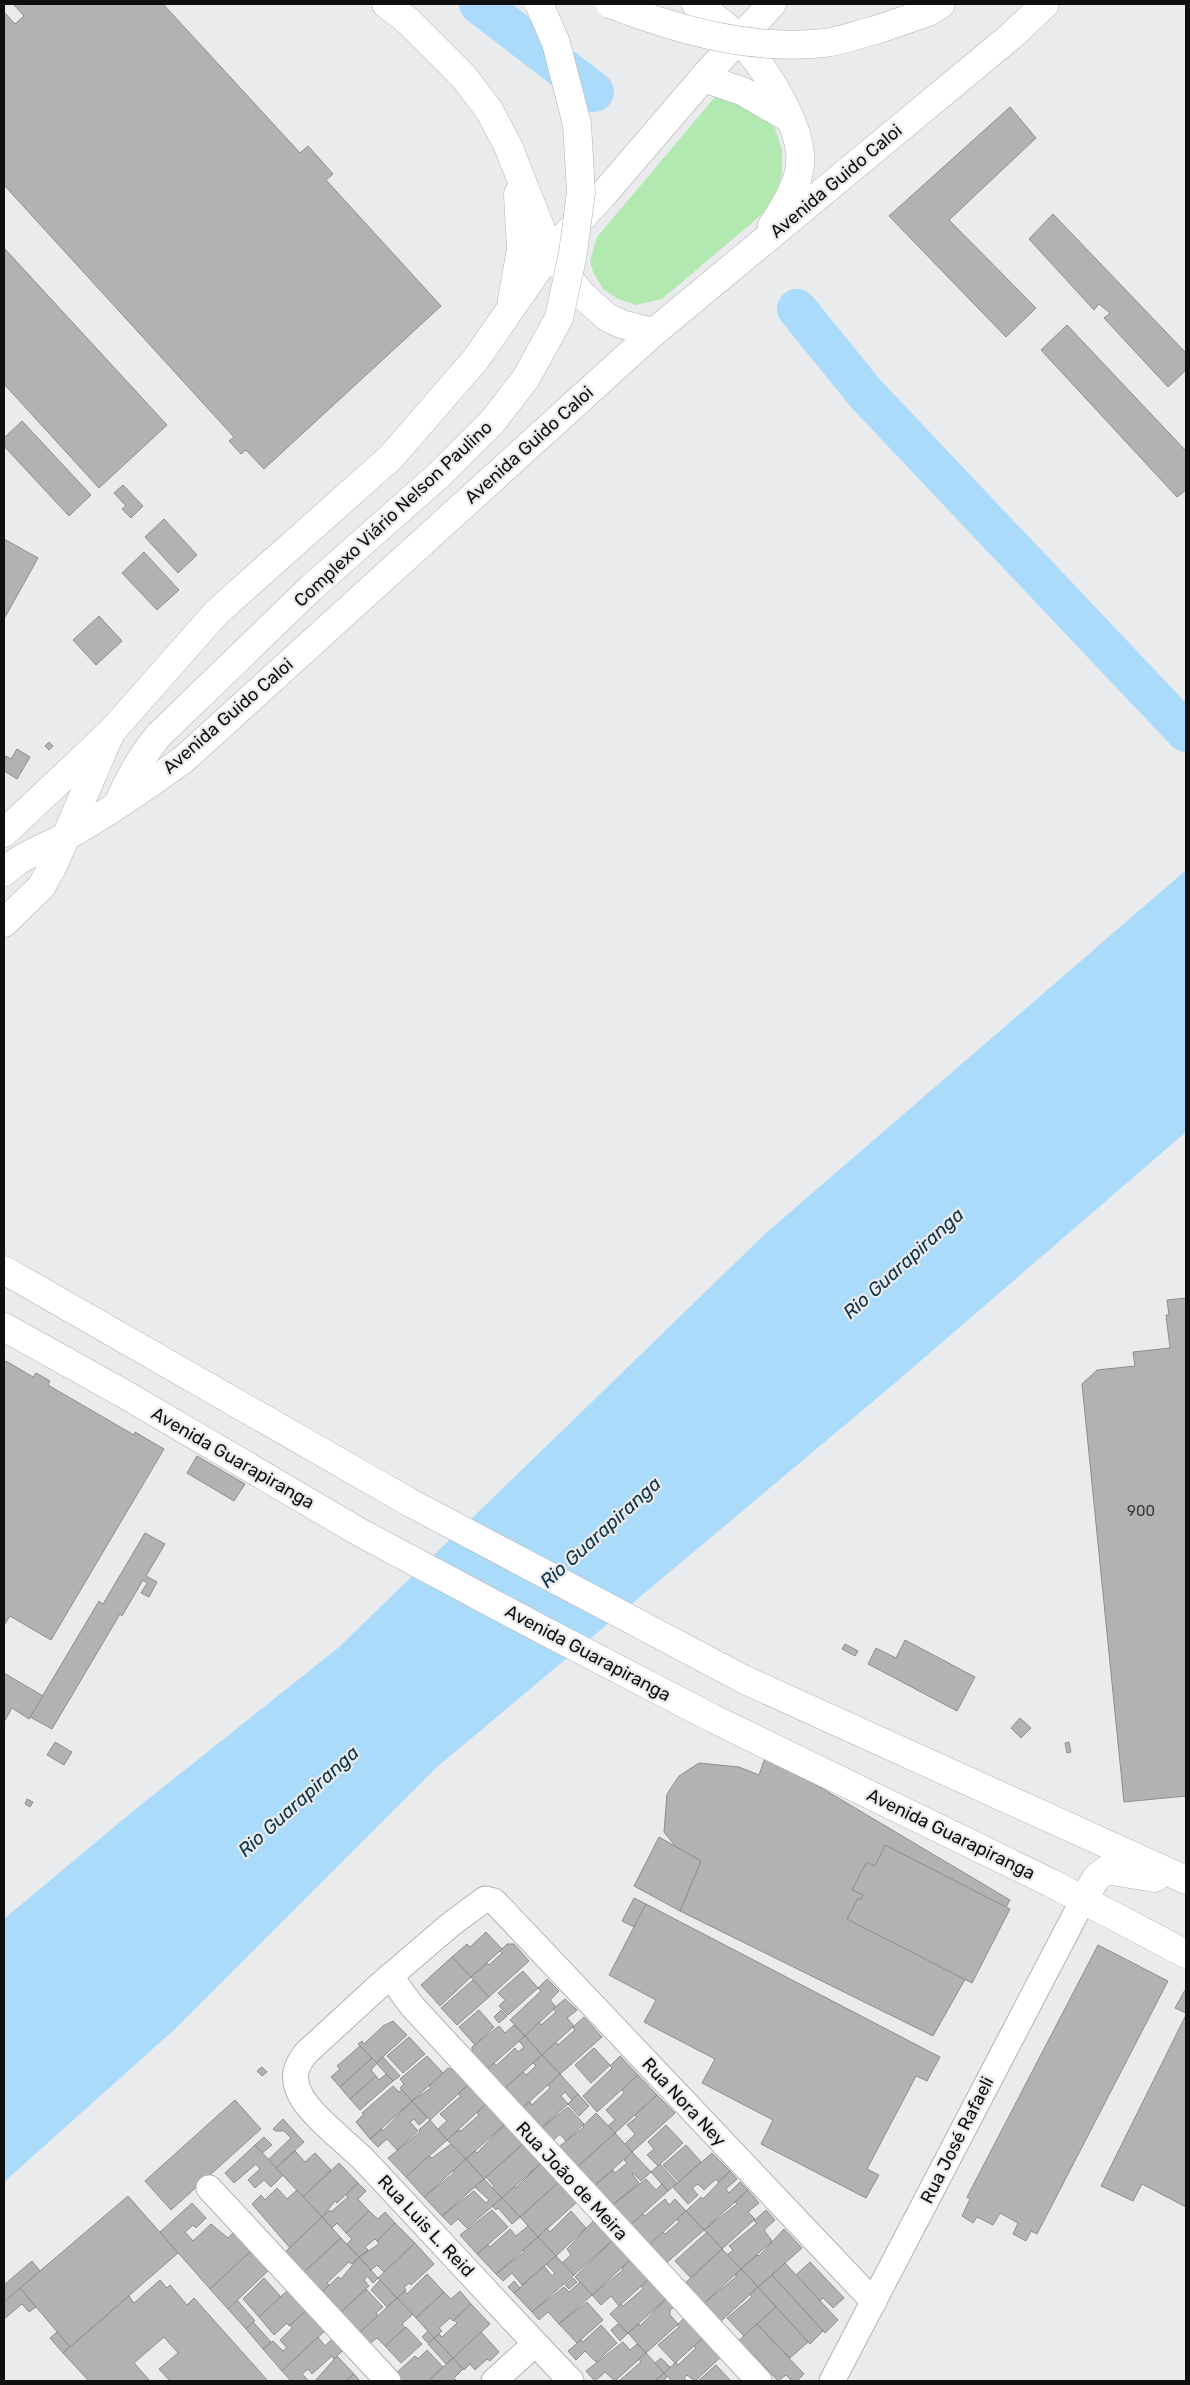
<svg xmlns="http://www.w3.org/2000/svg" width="1190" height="2385" font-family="Rubik,sans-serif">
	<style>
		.green { fill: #b2e9b1 }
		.water { fill: #abdbfb }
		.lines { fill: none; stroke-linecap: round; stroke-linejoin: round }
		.river { stroke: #abdbfb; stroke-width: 40 }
		.building { fill: #b4b2b0; stroke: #8f8e8c }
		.street-casing { stroke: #b1b2b4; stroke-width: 27 }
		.secondary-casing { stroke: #b1b2b4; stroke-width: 29 }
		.primary-casing { stroke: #b1b2b4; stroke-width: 29 }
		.street { stroke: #fff; stroke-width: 25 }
		.secondary { stroke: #fff; stroke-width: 28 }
		.primary { stroke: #fff; stroke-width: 28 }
		.secondary-bridge-casing { stroke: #b1b2b4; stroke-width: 29; stroke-linecap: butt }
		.secondary-bridge { stroke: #fff; stroke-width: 28 }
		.labels { text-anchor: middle; stroke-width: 4.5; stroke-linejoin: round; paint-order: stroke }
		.number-label { font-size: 15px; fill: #383838 }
		.street-label { font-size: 18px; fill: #0f0f10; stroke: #eaebed }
		.water-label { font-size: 19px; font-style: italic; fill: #0d3348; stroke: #eaebed }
	</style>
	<rect width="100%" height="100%" fill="#eaebed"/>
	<polygon class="green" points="715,97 729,97 766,115 775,128 782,150 782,174 776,193 767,210 662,299 636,305 618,299 603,289 593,272 590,261 597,237"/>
	<polygon class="water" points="1186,870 1186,1132 888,1389 437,1767 175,2029 4,2182 4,1919 132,1812 338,1648 765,1234"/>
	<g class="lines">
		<g class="river">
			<polyline points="479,4 594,92"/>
			<polyline points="797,309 866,394 1186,732"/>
		</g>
	</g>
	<g class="building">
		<polygon points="13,4 163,4 300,153 308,146 333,174 326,180 441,306 264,469 246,450 241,454 229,441 234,437 4,185 4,12 15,24 24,16"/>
		<polygon points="1010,107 1036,138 949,220 1036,308 1006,337 889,216"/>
		<polygon points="1053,214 1186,353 1186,370 1168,387 1104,318 1110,313 1099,304 1094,310 1029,239"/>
		<polygon points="4,248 167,425 99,488 4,384"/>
		<polygon points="1067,325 1186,451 1186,490 1177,497 1041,350"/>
		<polygon points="22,421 91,495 69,516 4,446 4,438"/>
		<polygon points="123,485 143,506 131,518 122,509 126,506 114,493"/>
		<polygon points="164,519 197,555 178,573 145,537"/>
		<polygon points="4,539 38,558 4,619"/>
		<polygon points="144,552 179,590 157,610 122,573"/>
		<polygon points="99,616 122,641 96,665 73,640"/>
		<polygon points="49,742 53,746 49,750 45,746"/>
		<polygon points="17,749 30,757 17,779 4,771 4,761 6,756 11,759"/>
		<polygon points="1186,1298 1186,1796 1124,1802 1082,1384 1097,1370 1135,1366 1133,1352 1170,1348 1166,1315 1169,1315 1167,1300"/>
		<polygon points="6,1361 33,1377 36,1373 50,1381 48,1385 134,1435 135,1432 164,1449 51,1640 10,1616 4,1625 4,1364"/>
		<polygon points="197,1456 245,1484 234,1501 187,1473"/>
		<polygon points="145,1533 165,1544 146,1576 157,1582 149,1597 141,1593 147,1583 143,1580 122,1616 120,1614 52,1729 30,1717 99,1601 103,1604"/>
		<polygon points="905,1640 975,1677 957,1711 868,1664 876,1648 896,1658"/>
		<polygon points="845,1644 858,1651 855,1656 842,1649"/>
		<polygon points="4,1673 43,1696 29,1719 12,1708 4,1722"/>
		<polygon points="1020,1718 1031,1728 1021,1738 1011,1728"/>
		<polygon points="55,1742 72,1752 64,1765 47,1755"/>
		<polygon points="1069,1742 1071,1752 1067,1753 1065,1743"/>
		<polygon points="766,1755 1010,1900 933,2036 680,1911 701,1861 676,1847 664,1832 667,1794 679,1776 699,1763 739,1767 759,1775"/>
		<polygon points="27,1799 33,1802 30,1807 25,1804"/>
		<polygon points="659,1837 701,1861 680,1911 634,1886"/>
		<polygon points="885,1845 1010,1909 972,1983 847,1919 858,1898 861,1900 863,1895 852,1890 861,1872 867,1862 875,1866"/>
		<polygon points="634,1898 646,1904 634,1927 622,1921"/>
		<polygon points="646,1904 940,2057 927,2081 916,2076 867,2169 879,2175 866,2198 761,2144 773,2120 702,2083 715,2059 644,2022 656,2000 609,1975"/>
		<polygon points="486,1932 502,1949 471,1977 452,1957 467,1944 470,1947"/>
		<polygon points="507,1944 514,1944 529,1961 489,1997 471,1977 487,1963 489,1965 502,1953 500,1951"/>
		<polygon points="1098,1945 1168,1981 1037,2234 1031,2231 1026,2241 1013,2234 1018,2223 1000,2213 993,2225 977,2217 973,2223 962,2216 970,2199 967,2197"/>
		<polygon points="452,1957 471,1977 440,2006 421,1985"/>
		<polygon points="523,1971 538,1988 508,2015 499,2006 505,2000 498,1993"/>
		<polygon points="547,1979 559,1991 550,2000 556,2007 525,2036 510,2020 541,1991 538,1988"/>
		<polygon points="473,1980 489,1997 457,2025 441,2008"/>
		<polygon points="1185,1990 1186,1990 1186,2013 1175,2008"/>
		<polygon points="565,1999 577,2010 567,2018 574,2026 542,2055 525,2036 539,2022 541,2025 556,2012 553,2009"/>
		<polygon points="479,2010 494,2027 475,2045 459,2027"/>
		<polygon points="501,2010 507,2016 499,2023 494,2017"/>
		<polygon points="1186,2015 1186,2207 1142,2184 1133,2201 1101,2186"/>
		<polygon points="584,2017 602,2037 560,2074 542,2055 556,2042 558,2045 575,2030 573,2027"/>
		<polygon points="393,2021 407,2035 376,2063 358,2044 362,2041 364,2044 383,2026"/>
		<polygon points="514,2025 525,2036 485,2071 472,2057 472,2047 499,2026 505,2033"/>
		<polygon points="525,2036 542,2055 503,2090 485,2071 494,2063 496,2066 515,2048 518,2052 524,2047 519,2041"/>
		<polygon points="409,2037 425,2054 403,2073 387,2056"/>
		<polygon points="360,2046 372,2058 340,2087 331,2077 340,2069 337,2066"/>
		<polygon points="594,2048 610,2065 591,2083 575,2065"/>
		<polygon points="542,2055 560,2074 520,2110 503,2090 523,2072 526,2075 536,2066 533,2063"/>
		<polygon points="427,2056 443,2073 412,2101 400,2088 404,2084 400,2079"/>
		<polygon points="620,2056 638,2075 597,2112 583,2096 612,2068 610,2066"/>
		<polygon points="383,2057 400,2076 393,2081 376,2063"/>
		<polygon points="372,2058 377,2063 371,2070 376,2076 350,2099 340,2087"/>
		<polygon points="262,2067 267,2072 262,2076 257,2071"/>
		<polygon points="448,2068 456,2071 468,2085 430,2120 412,2101 431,2088 429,2086"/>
		<polygon points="386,2074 393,2081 360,2110 350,2099 376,2076 379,2080"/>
		<polygon points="560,2074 578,2094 572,2100 565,2092 561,2096 568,2104 539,2130 520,2110 530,2102 532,2105 550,2088 548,2085"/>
		<polygon points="638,2075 657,2095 615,2133 608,2126 615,2120 606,2110 624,2093 622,2090"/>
		<polygon points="468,2085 486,2104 447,2140 438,2129 447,2121 440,2114 461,2096 458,2094"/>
		<polygon points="393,2086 399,2092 402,2090 412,2101 370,2139 356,2122 364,2114 362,2113"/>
		<polygon points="578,2094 589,2106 579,2116 568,2104"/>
		<polygon points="657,2095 675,2113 632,2152 625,2144 635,2134 627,2125 637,2117 635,2115"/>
		<polygon points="235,2100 261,2129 171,2210 145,2181"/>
		<polygon points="412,2101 427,2118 419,2125 414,2119 410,2122 418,2131 397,2150 387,2139 378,2147 370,2139 382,2129 383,2131"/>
		<polygon points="486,2104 505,2124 466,2159 447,2140 455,2133 460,2130 461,2131 479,2115 477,2113"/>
		<polygon points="568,2107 584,2124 566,2141 560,2134 550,2143 539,2130"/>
		<polygon points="596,2113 615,2133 575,2169 556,2149 584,2127 583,2126"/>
		<polygon points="283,2119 304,2142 276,2168 268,2160 291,2138 284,2131 276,2131 273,2129"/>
		<polygon points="430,2120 447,2140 406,2177 388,2158 420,2132 419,2130"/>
		<polygon points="505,2124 523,2144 484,2179 466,2159 475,2151 477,2153"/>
		<polygon points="666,2125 683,2143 658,2166 647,2155 654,2149 648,2142"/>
		<polygon points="615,2133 632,2152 592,2188 575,2169"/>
		<polygon points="264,2137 272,2145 262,2153 255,2145"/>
		<polygon points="451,2144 466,2159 424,2197 406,2177 429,2156 432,2158"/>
		<polygon points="523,2144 541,2163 502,2198 492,2188 494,2186 486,2177"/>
		<polygon points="255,2145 283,2175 271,2187 264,2180 255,2188 248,2180 260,2169 256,2164 234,2183 225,2173"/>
		<polygon points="686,2145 701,2162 679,2182 663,2165"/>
		<polygon points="295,2151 305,2162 315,2153 331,2170 303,2197 276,2168"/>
		<polygon points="632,2152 651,2172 641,2181 633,2173 632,2174 639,2183 610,2207 592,2188 613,2170 615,2173 627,2163 624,2160"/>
		<polygon points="712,2153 730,2171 718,2182 716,2179 704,2190 698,2184 692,2188 698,2195 688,2204 673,2187"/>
		<polygon points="466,2159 484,2179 442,2216 424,2197 454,2173 453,2171"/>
		<polygon points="339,2163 358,2183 337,2203 335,2201 322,2217 303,2197"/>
		<polygon points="541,2163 559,2182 520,2217 502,2198 515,2186 516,2188"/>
		<polygon points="660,2164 677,2183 668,2191 651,2172"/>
		<polygon points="730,2171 737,2179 726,2189 729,2193 740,2182 748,2190 704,2230 686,2211 701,2197 703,2199"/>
		<polygon points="484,2179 502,2198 467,2228 458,2219 451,2225 442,2216 474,2191 486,2203 489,2200 475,2187"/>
		<polygon points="646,2179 656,2190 662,2184 668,2191 628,2227 610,2207"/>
		<polygon points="559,2182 577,2202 538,2237 520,2217"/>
		<polygon points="358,2183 366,2191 358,2199 369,2211 346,2233 337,2223 332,2228 322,2217 330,2210 331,2212 348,2197 346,2195"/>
		<polygon points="277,2188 287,2199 297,2190 322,2217 290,2248 252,2204 261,2195 265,2200"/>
		<polygon points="748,2190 759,2203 748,2212 755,2219 722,2249 704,2230 737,2204 735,2202"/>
		<polygon points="128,2196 178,2253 70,2347 20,2288"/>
		<polygon points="502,2198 520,2217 512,2224 498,2208 496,2210 492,2206"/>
		<polygon points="665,2199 669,2205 675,2199 686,2211 647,2247 628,2227 643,2214 645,2216"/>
		<polygon points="192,2203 206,2218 196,2228 193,2225 185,2232 193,2241 211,2224 228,2238 235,2231 252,2250 210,2289 160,2232"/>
		<polygon points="492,2210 508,2227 477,2254 460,2235"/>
		<polygon points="766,2210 775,2220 764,2230 772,2241 741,2269 727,2255 733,2250 729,2246 757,2223 754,2221"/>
		<polygon points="369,2211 378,2219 385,2212 395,2223 377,2241 375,2239 365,2247 368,2250 359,2257 347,2244 352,2239 346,2233"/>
		<polygon points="571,2211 586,2228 556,2256 538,2237 547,2228 550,2232"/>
		<polygon points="686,2211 704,2230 664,2265 647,2247 663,2232 665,2234 679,2222 677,2219"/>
		<polygon points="322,2217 341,2238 301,2275 282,2255"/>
		<polygon points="594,2220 613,2240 574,2275 562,2263 571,2255 567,2249"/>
		<polygon points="395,2223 415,2243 384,2272 377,2265 371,2270 359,2257 379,2244 377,2241"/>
		<polygon points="528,2226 538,2237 496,2274 477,2254 488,2245 490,2247 510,2229 516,2236"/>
		<polygon points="784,2229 802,2248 758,2287 741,2269 757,2255 759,2256"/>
		<polygon points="707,2232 722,2249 691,2278 675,2261"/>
		<polygon points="538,2237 556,2256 522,2285 512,2273 503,2281 496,2274 525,2251 523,2250"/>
		<polygon points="341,2238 359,2257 352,2264 349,2262 327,2283 329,2285 319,2295 301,2275"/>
		<polygon points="613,2240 631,2259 592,2295 575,2277"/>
		<polygon points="415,2243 434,2264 411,2285 409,2283 404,2287 406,2290 397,2298 378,2278"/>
		<polygon points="722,2249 741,2269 702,2305 683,2285"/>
		<polygon points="252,2250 270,2269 228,2309 210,2289"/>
		<polygon points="556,2256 574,2275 532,2312 514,2293 544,2266 552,2276 555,2273 546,2264"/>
		<polygon points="359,2257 378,2278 373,2283 367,2276 364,2280 369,2286 338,2315 319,2295 338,2277 341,2279"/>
		<polygon points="631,2259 649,2279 619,2306 611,2296 601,2305 592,2295 623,2270 622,2268"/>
		<polygon points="32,2261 40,2271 4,2302 4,2285"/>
		<polygon points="810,2262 844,2298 833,2308 823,2298 820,2301 796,2275"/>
		<polygon points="785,2263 838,2320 825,2333 772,2275"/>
		<polygon points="741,2269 758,2287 718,2324 702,2305 737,2276 735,2275"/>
		<polygon points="427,2274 444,2292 416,2318 397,2298 405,2291 407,2294"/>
		<polygon points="772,2275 823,2331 810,2344 758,2287"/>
		<polygon points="264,2278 281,2297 259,2317 243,2299"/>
		<polygon points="573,2278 577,2282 569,2289 565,2285"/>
		<polygon points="649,2279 667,2298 628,2333 610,2314 621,2304 623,2306 643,2289 641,2286"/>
		<polygon points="160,2280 167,2288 170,2285 187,2305 194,2298 268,2381 170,2381 159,2369 178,2353 164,2337 134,2363 150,2381 89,2381 63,2353 129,2296 134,2303"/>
		<polygon points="380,2280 397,2298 387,2307 371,2290"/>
		<polygon points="514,2281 520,2288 514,2293 508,2287"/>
		<polygon points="580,2282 592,2295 559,2324 548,2312 539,2320 532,2312 564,2287 569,2292"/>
		<polygon points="758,2287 776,2307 744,2336 727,2318 752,2297 750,2294"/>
		<polygon points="20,2288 36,2307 29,2312 22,2304 4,2319 4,2302"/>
		<polygon points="289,2289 308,2309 289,2326 287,2323 274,2335 259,2317"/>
		<polygon points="366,2289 383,2307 376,2313 378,2316 357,2335 338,2315"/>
		<polygon points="460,2291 471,2304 453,2321 450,2318 439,2328 442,2331 434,2338 416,2318 444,2292 451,2299"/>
		<polygon points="397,2298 413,2314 402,2324 405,2328 385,2346 377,2338 367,2346 357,2335"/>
		<polygon points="667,2298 675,2306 670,2310 670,2315 678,2324 646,2353 628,2333 639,2324 640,2326"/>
		<polygon points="237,2300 255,2321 246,2329 228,2309"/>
		<polygon points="587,2302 603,2320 577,2343 559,2324"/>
		<polygon points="471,2304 490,2324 453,2358 434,2338 439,2334 442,2337 457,2323 454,2320"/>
		<polygon points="776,2307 808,2342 790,2358 757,2324"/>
		<polygon points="308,2309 327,2329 282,2371 263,2349 273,2341 283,2351 287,2348 280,2340 292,2328 290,2325"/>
		<polygon points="685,2317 704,2337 675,2363 658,2345 679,2327 677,2325"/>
		<polygon points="253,2322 271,2342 263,2349 246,2329"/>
		<polygon points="618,2324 628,2333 620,2341 611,2330"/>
		<polygon points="757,2324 804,2374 797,2381 792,2381 786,2375 778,2381 754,2355 750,2358 736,2343"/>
		<polygon points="601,2325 617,2343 596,2362 585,2351 576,2360 568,2351 581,2340 583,2342"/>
		<polygon points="406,2327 422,2344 401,2363 385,2346"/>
		<polygon points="428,2331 434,2338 429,2344 422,2337"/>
		<polygon points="57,2332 70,2347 63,2353 50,2338"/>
		<polygon points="481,2332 499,2352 490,2361 487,2359 475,2370 470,2364 464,2370 453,2358"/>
		<polygon points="318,2337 325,2346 334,2337 345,2348 334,2359 332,2356 312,2374 308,2369 302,2374 309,2381 291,2381 282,2371"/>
		<polygon points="704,2337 722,2356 695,2381 687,2375 684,2378 687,2381 672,2381 664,2373 676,2362 678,2365 696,2348 694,2346"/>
		<polygon points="434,2338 453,2358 446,2364 428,2344"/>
		<polygon points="623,2342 630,2350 637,2344 646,2353 615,2381 605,2372 595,2381 586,2371"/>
		<polygon points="427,2350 443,2367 428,2381 400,2381 394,2375 415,2356 418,2359"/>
		<polygon points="646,2353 664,2373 655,2381 619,2381 641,2362 639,2359"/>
		<polygon points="337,2356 354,2374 346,2381 315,2381"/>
		<polygon points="453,2358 463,2369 454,2378 457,2381 428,2381"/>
		<polygon points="661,2358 670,2367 664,2373 655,2363"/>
		<polygon points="716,2365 731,2381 698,2381"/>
		<polygon points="664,2373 667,2376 664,2381 655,2381"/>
		<polygon points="354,2374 360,2381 346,2381"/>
	</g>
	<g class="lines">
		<defs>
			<g id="street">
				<polyline points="390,1976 412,2006 759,2381"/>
				<polyline points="209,2188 388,2381"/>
				<polyline points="494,2381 535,2344"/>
				<path d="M571 2381C501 2308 433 2233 363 2159 346 2142 310 2115 300 2094 292 2077 295 2067 306 2053L380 1985 450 1925 485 1899 494 1901 874 2302"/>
				<polyline points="832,2381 1083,1900"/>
			</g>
			<g id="secondary">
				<polyline points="386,4 407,20 464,77 489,110 508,146 550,252 581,294 607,317 621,324 654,332"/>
				<path d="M696 4C711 14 727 26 740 40 764 67 804 127 800 165 798 187 783 208 772 226"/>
				<polyline points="876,30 928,12 941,4"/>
				<polyline points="703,78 742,91 790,119"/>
				<polyline points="512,300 521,249 518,194"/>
				<path d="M118 804C129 778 141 756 159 735"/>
				<polyline points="4,833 111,732 217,612 391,457 476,359 550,252 602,196 710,70 772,4"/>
				<path d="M4 872C23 854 45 848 67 836 108 813 147 786 184 759L654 332 1010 37 1045 4"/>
			</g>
			<g id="primary">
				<polyline points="4,923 41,887 53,866 111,732"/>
				<polyline points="4,1270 409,1502 745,1680 1186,1880"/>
				<polyline points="4,1327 126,1395 361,1533 539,1628 712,1718 1051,1883 1186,1954"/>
				<polyline points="1083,1900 1096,1878 1106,1870 1155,1878"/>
			</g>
		</defs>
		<use href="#street" class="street-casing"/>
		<use href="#secondary" class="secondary-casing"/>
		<use href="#primary" class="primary-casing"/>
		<use href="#street" class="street"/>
		<use href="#secondary" class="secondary"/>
		<use href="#primary" class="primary"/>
		<defs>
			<g id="secondary-bridge">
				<path d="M610 4C678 30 751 51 824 43 841 41 859 34 876 30"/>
				<polyline points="159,735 311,588 439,475 493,421 526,378 559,318 573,253 581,192 577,124 556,43 539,4"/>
			</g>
		</defs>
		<use href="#secondary-bridge" class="secondary-bridge-casing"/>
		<use href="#secondary-bridge" class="secondary-bridge"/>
	</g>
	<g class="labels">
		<g class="number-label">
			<text x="1141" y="1516">900</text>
		</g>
		<g class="street-label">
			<text transform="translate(836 181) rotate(-40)" y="6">Avenida Guido Caloi</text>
			<text transform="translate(529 445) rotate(-42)" y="6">Avenida Guido Caloi</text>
			<text transform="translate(393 514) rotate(-43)" y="6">Complexo Viário Nelson Paulino</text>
			<text transform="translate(228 716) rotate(-41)" y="6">Avenida Guido Caloi</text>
			<text transform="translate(233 1458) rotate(30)" y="6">Avenida Guarapiranga</text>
			<text transform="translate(588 1653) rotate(28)" y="6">Avenida Guarapiranga</text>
			<text transform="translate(951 1834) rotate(26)" y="6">Avenida Guarapiranga</text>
			<text transform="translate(684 2102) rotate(47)" y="6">Rua Nora Ney</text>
			<text transform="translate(957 2140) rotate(-63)" y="6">Rua José Rafaeli</text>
			<text transform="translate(572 2181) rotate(47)" y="6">Rua João de Meira</text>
			<text transform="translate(426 2226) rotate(47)" y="6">Rua Luis L. Reid</text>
		</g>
		<g class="water-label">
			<text transform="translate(903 1263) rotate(-42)" y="7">Rio Guarapiranga</text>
			<text transform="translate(600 1532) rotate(-42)" y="7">Rio Guarapiranga</text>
			<text transform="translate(298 1801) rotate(-42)" y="7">Rio Guarapiranga</text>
		</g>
	</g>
	<rect width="1190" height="2385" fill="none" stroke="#0f0f10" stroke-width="10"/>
</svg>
